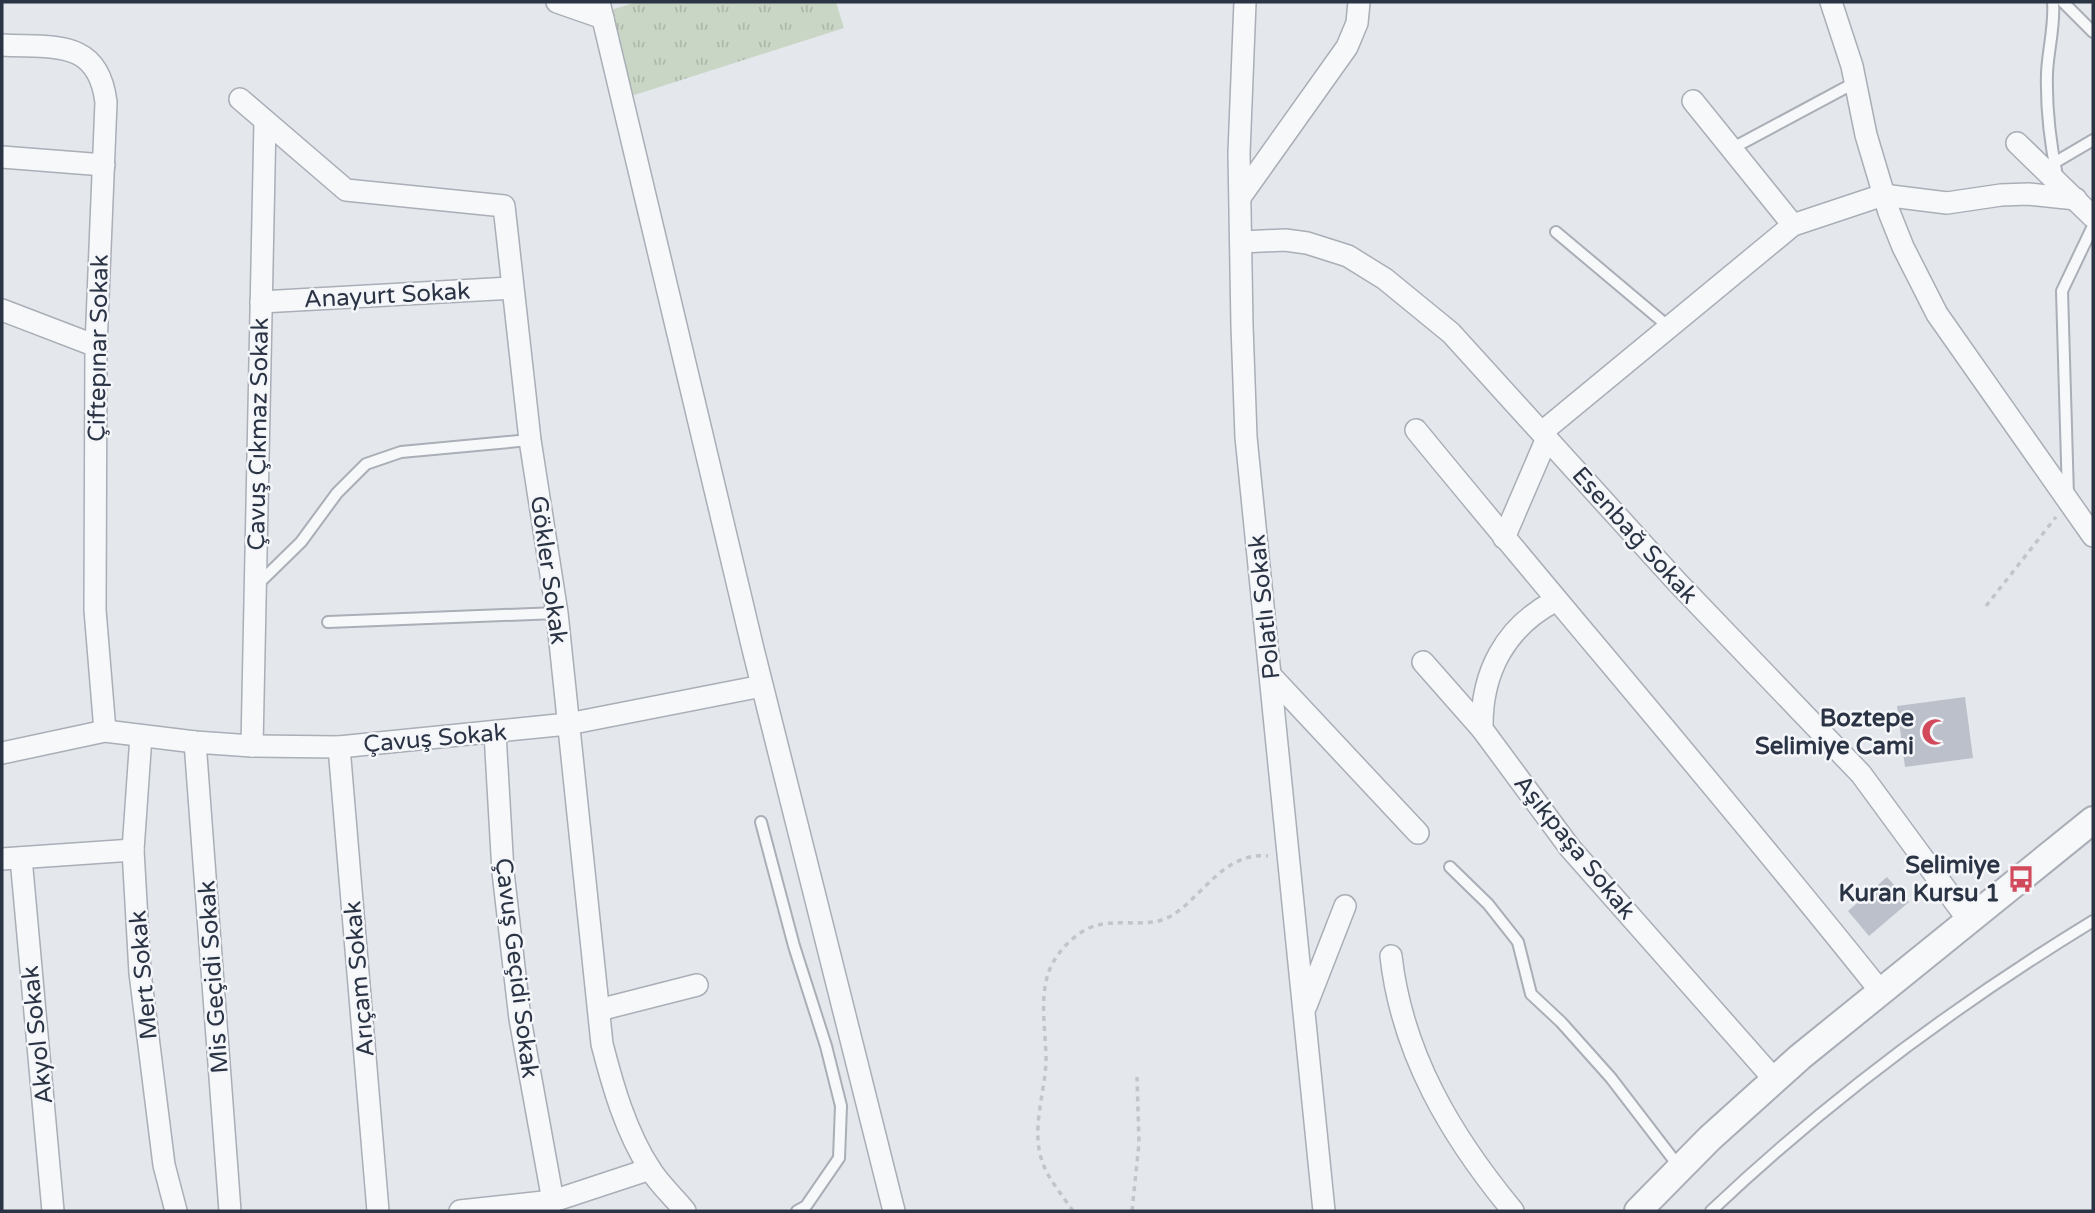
<svg xmlns="http://www.w3.org/2000/svg" width="2095" height="1213" font-family="'Varela Round',sans-serif">
	<style>
		.grass { fill: url(#grass-tufts) }
		.building { fill: #bbc0ca }
		.lines { fill: none; stroke-linecap: round; stroke-linejoin: round }
		.service-casing { stroke: #a9aeb7; stroke-width: 14 }
		.minor-casing { stroke: #a9aeb7; stroke-width: 24 }
		.tertiary-casing { stroke: #a9aeb7; stroke-width: 30 }
		.path { stroke: #c2c5cb; stroke-width: 3.5; stroke-dasharray: 5 5; stroke-linecap: butt }
		.service { stroke: #f7f8fa; stroke-width: 10 }
		.minor { stroke: #f7f8fa; stroke-width: 21 }
		.tertiary { stroke: #f7f8fa; stroke-width: 26 }
		.labels { text-anchor: middle; stroke-width: 5; stroke-linejoin: round; paint-order: stroke }
		.street-label { font-size: 24px; fill: #2b3445; stroke: #f4f6f9 }
		.poi-label { font-size: 24px; font-weight: bold; fill: #2b3445; stroke: #f4f6f9; text-anchor: end }
	</style>
	<defs>
		<pattern id="grass-tufts" width="24" height="20" patternUnits="userSpaceOnUse" patternTransform="scale(1.75)"><rect width="24" height="20" fill="#c9d6c5"/><path d="M3 7l-1-3M5 7V3M7 7l1-3M15 17l-1-3M17 17v-4M19 17l1-3" fill="none" stroke="#adb8ab"/></pattern>
	</defs>
	<rect width="100%" height="100%" fill="#e4e7ec"/>
	<polygon class="grass" points="637,2 836,2 844,28 622,99 601,13"/>
	<g class="building">
		<polygon points="1965,697 1973,758 1905,767 1897,706"/>
		<polygon points="1887,877 1909,902 1869,936 1848,911"/>
	</g>
	<g class="lines">
		<defs>
			<g id="service">
				<path d="M2053 2C2055 26 2048 49 2047 73 2046 108 2050 142 2057 176"/>
				<polyline points="2063,2 2093,32"/>
				<polyline points="1731,149 1856,82"/>
				<polyline points="2054,163 2093,140"/>
				<polyline points="1556,232 1669,327"/>
				<polyline points="2068,496 2062,291 2093,226"/>
				<polyline points="257,585 301,542 337,493 366,464 401,452 530,440"/>
				<polyline points="328,622 557,613"/>
				<polyline points="761,822 794,946 826,1046 841,1106 839,1158 806,1206 797,1211"/>
				<polyline points="1450,867 1488,904 1518,942 1531,994 1561,1022 1611,1078 1680,1168"/>
				<path d="M1711 1211C1827 1101 1957 1004 2093 921"/>
			</g>
			<g id="minor">
				<polyline points="557,2 603,18"/>
				<polyline points="599,2 753,649 894,1211"/>
				<polyline points="1245,2 1239,153 1242,326 1246,437 1324,1211"/>
				<polyline points="1831,2 1852,66 1866,135 1889,212 1903,247 1937,314 2093,536"/>
				<path d="M2 45C53 48 98 38 106 102L96 346 95 610 105 731"/>
				<path d="M240 99 346 190 504 206 530 440 557 613 602 1044C613 1087 626 1132 650 1169 659 1184 674 1197 685 1211"/>
				<polyline points="1693,101 1793,225"/>
				<polyline points="2017,143 2093,217"/>
				<polyline points="2,157 104,165"/>
				<polyline points="1241,196 1347,47 1357,23 1359,2"/>
				<polyline points="1242,242 1285,240 1307,243 1348,256 1385,279 1451,333 1677,582 1861,774 1969,921"/>
				<polyline points="261,302 512,288"/>
				<polyline points="2,310 96,346"/>
				<path d="M1416 430C1570 618 1729 801 1881 992"/>
				<polyline points="1542,432 1793,225 1883,195 1947,203 2001,195 2028,194 2076,199"/>
				<polyline points="1504,538 1547,438"/>
				<path d="M1555 601C1505 627 1481 673 1482 729L1570 848 1774 1079"/>
				<polyline points="1423,662 1482,729"/>
				<polyline points="1271,676 1418,833"/>
				<polyline points="495,733 503,872 520,1019 553,1201"/>
				<polyline points="141,736 133,850 140,973 164,1165 176,1211"/>
				<polyline points="195,742 230,1211"/>
				<polyline points="252,746 265,121"/>
				<polyline points="339,747 378,1211"/>
				<polyline points="2,753 105,731 195,742 252,746 339,747 568,724 762,686"/>
				<polyline points="21,858 53,1211"/>
				<polyline points="2,859 133,850"/>
				<path d="M1391 956C1402 1054 1451 1136 1513 1211"/>
				<polyline points="1306,1006 1345,906"/>
				<polyline points="599,1010 697,985"/>
				<polyline points="460,1211 553,1201 650,1169"/>
			</g>
			<polyline id="tertiary" points="1638,1211 1710,1138 1800,1057 2093,820"/>
		</defs>
		<use href="#service" class="service-casing"/>
		<use href="#minor" class="minor-casing"/>
		<use href="#tertiary" class="tertiary-casing"/>
		<g class="path">
			<polyline points="1986,606 2056,517"/>
			<path d="M1073 1211C1063 1196 1048 1179 1042 1161 1031 1129 1045 1093 1046 1061 1046 1031 1039 999 1049 971 1055 956 1066 943 1079 934 1108 912 1143 932 1171 916 1204 896 1223 852 1268 856"/>
			<polyline points="1132,1211 1139,1143 1137,1077"/>
		</g>
		<use href="#service" class="service"/>
		<use href="#minor" class="minor"/>
		<use href="#tertiary" class="tertiary"/>
	</g>
	<defs>
		<symbol id="mosque-bare" viewBox="-9 -9 18 18"><path d="M3.5-4.9A6 6 0 1 0 3.5 4.9A5 5 0 1 1 3.5-4.9Z" fill="#d1495b" stroke="#f4f6f9" stroke-width="2.5" paint-order="stroke"/></symbol>
		<symbol id="bus-bare" viewBox="-9 -9 18 18"><path d="M-5-6H5V4H4V6H2V4H-2V6H-4V4H-5ZM-3.5-4V0h7V-4ZM-3.5 1.2v1.5H-2V1.2ZM2 1.2v1.5H3.5V1.2Z" fill="#d1495b" stroke="#f4f6f9" stroke-width="2.5" paint-order="stroke"/></symbol>
	</defs>
	<g fill-rule="evenodd">
		<use href="#mosque-bare" x="1916" y="713" width="38" height="38"/>
		<use href="#bus-bare" x="2002" y="860" width="38" height="38"/>
	</g>
	<g class="labels">
		<g class="street-label">
			<text transform="translate(387 295) rotate(-3)" y="8">Anayurt Sokak</text>
			<text transform="translate(98 348) rotate(-89)" y="8">Çiftepınar Sokak</text>
			<text transform="translate(258 434) rotate(-89)" y="8">Çavuş Çıkmaz Sokak</text>
			<text transform="translate(1635 535) rotate(48)" y="8">Esenbağ Sokak</text>
			<text transform="translate(549 570) rotate(82)" y="8">Gökler Sokak</text>
			<text transform="translate(1264 607) rotate(-96)" y="8">Polatlı Sokak</text>
			<text transform="translate(435 738) rotate(-5)" y="8">Çavuş Sokak</text>
			<text transform="translate(1575 847) rotate(51)" y="8">Aşıkpaşa Sokak</text>
			<text transform="translate(517 968) rotate(83)" y="8">Çavuş Geçidi Sokak</text>
			<text transform="translate(143 975) rotate(-95)" y="8">Mert Sokak</text>
			<text transform="translate(213 977) rotate(-94)" y="8">Mis Geçidi Sokak</text>
			<text transform="translate(359 979) rotate(-95)" y="8">Arıçam Sokak</text>
			<text transform="translate(37 1035) rotate(-96)" y="8">Akyol Sokak</text>
		</g>
		<g class="poi-label">
			<text x="1914" y="726">Boztepe<tspan x="1914" dy="28">Selimiye Cami</tspan></text>
			<text x="2000" y="873">Selimiye<tspan x="2000" dy="28">Kuran Kursu 1</tspan></text>
		</g>
	</g>
	<rect width="2095" height="1213" fill="none" stroke="#2b3445" stroke-width="7"/>
</svg>
